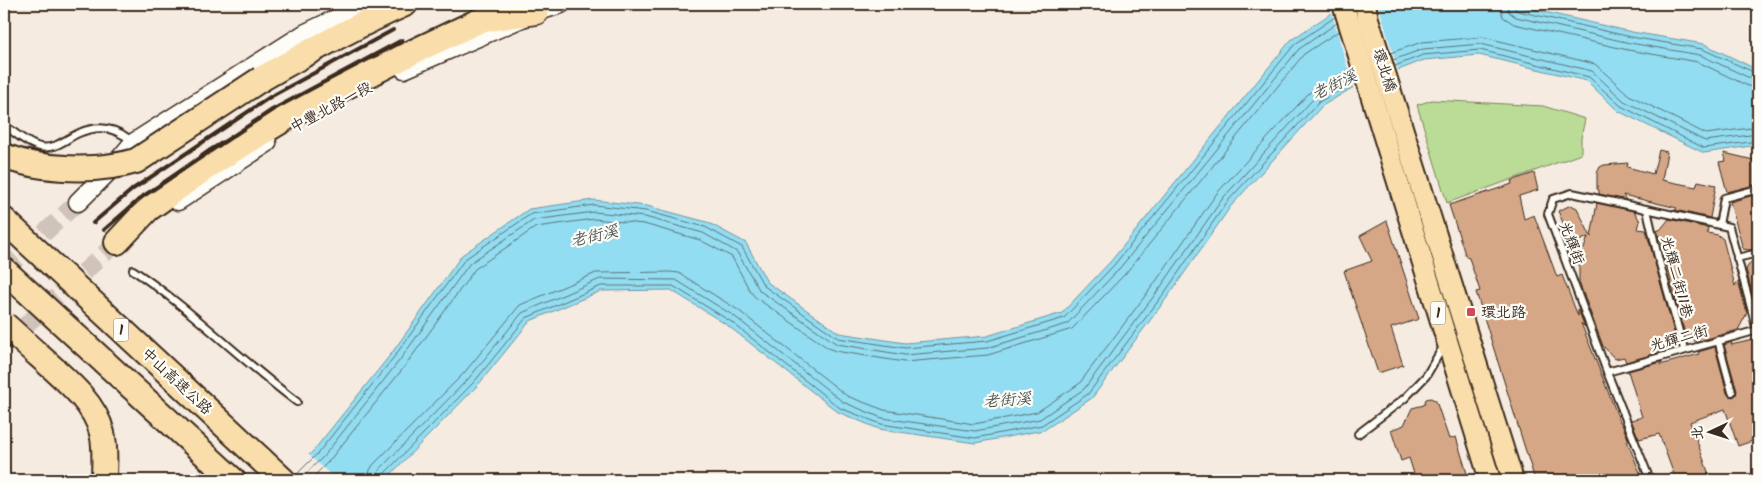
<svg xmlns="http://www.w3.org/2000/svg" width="1762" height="484" font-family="Kalam,'LXGW WenKai TC',sans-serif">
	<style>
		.green { fill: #badc96; stroke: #7a835a }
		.water { fill: #92ddf2; stroke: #6f959d }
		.pier { fill: #f5ebe1 }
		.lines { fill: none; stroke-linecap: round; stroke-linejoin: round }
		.shore { stroke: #5e7273; stroke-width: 1 }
		.building { fill: #d5a787; stroke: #3b2a1e }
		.secondary-tunnel { stroke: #d0c4ba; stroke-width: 18; stroke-dasharray: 18 9; stroke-linecap: butt }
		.service-casing { stroke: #3b2a1e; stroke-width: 10 }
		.secondary-casing { stroke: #3b2a1e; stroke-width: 21 }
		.primary-casing { stroke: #3b2a1e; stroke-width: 24 }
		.motorway-casing { stroke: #3b2a1e; stroke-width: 28 }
		.service { stroke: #fdfcf7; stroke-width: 6 }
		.secondary { stroke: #fdfcf7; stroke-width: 18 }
		.primary { stroke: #f9deab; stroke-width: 20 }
		.motorway { stroke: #f9deab; stroke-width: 24 }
		.rail { stroke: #3b2a1e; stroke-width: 4 }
		.motorway-bridge-casing { stroke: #3b2a1e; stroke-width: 28; stroke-linecap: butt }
		.motorway-bridge { stroke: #f9deab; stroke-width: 24 }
		.poi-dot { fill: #d1495b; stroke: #fdfcf7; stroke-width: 2 }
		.labels { text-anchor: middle; stroke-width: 4.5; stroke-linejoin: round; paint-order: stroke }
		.shield { fill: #fdfcf7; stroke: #75695f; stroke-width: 1 }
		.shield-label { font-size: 14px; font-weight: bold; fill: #3b2a1e }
		.street-label { font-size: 15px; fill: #3b2a1e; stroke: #fdfcf7 }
		.poi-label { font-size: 15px; fill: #3b2a1e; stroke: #fdfcf7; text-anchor: start }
		.water-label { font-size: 16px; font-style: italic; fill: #515753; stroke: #fdfcf7 }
	</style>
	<rect width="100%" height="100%" fill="#f5ebe1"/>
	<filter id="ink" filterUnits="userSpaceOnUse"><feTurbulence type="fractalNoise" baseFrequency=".02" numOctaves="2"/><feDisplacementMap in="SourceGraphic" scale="10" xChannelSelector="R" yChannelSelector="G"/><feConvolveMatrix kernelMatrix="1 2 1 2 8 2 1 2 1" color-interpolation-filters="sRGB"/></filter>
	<g filter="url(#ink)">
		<polygon class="green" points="1432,100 1543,106 1585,119 1581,138 1581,154 1447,203 1417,105"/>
		<polygon class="water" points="1371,4 1514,5 1632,32 1704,44 1758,70 1758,145 1704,153 1618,111 1587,81 1479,55 1424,60 1352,88 1322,106 1231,206 1169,295 1092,398 1044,430 975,443 879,429 838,412 727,325 671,290 601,291 530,321 478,385 385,480 284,480 314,450 391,354 462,255 529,209 593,200 647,206 707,222 746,243 767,282 839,333 905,343 987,336 1062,313 1111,261 1291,40 1333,12"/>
		<g class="pier">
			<polygon points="1360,4 1378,4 1399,73 1354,90 1331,11"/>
			<polygon points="307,453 336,480 281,480"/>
		</g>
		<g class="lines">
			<g class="shore">
				<polyline points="1500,4 1503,17 1514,24 1628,50 1698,62 1748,86 1758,87"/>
				<polyline points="1507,4 1509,12 1516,17 1630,43 1700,55 1752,79 1758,80"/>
				<polyline points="1513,4 1515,9 1518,11 1631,37 1702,49 1758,74"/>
				<polyline points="1390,53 1422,42 1483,37 1595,64 1629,95 1706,134 1758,127"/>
				<polyline points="1393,60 1423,49 1481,44 1592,71 1624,101 1705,141 1758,134"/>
				<polyline points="1395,66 1423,55 1480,50 1589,77 1621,106 1704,148 1758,141"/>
				<polyline points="295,476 318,453 394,357 465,259 531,214 594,205 646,211 705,227 742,247 764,286 838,338 905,348 987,341 1064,318 1114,265 1295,44 1335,17"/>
				<polyline points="299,480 323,457 399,361 470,263 534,220 594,212 645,217 703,233 737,252 760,291 837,344 905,355 987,348 1067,324 1119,269 1299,49 1337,23"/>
				<polyline points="310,480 329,461 405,366 475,269 536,227 594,219 644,224 700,240 732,257 750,291 755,297 828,348 835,351 904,362 988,355 1072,329 1125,274 1304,54 1339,31"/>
				<polyline points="368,480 369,472 373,465 464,373 520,305 596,273 670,272 679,273 738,310 847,396 884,410 974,424 1037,412 1079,384 1154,284 1217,193 1309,93 1351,68"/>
				<polyline points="376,480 379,470 469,378 522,313 600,279 676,280 734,316 843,402 882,418 975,431 1040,419 1084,389 1160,288 1223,198 1314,98 1353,75"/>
				<polyline points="382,480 383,475 474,382 526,318 601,286 673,286 730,321 840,408 881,424 975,438 1042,425 1088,394 1165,292 1227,202 1319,102 1355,81"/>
			</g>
		</g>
		<g class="building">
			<polygon points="1659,150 1667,152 1662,180 1696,187 1698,181 1716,185 1710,218 1675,210 1677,208 1623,195 1626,200 1599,194 1599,190 1597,189 1597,173 1600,167 1604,165 1628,163 1627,167 1653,174"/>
			<polygon points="1724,153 1758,161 1758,184 1727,192 1719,162 1726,161"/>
			<polygon points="1534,173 1538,190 1519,196 1524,219 1534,215 1557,277 1562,275 1578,316 1578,309 1585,327 1581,323 1620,422 1621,422 1629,441 1627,441 1643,480 1535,480 1476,292 1480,291 1469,258 1466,257 1449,205 1512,184 1511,181"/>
			<polygon points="1758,194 1758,248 1749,250 1743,249 1730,202"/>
			<polygon points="1597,203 1634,211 1640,221 1638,229 1646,230 1675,336 1668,350 1626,362 1624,357 1615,359 1603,346 1579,282 1579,263 1588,237 1572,244 1558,211 1571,205 1577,208 1591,237"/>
			<polygon points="1669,219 1708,228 1707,233 1718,235 1723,239 1735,286 1738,281 1747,313 1738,330 1696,342 1685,334 1657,230 1660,230"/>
			<polygon points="1387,221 1419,319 1391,328 1403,365 1378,373 1344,271 1372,261 1360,236"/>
			<polygon points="1751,262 1758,268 1758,291 1754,300 1746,269"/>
			<polygon points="1753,340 1758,356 1758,439 1738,446 1725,409 1690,422 1711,480 1676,480 1659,434 1639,439 1631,420 1642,417 1628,371 1662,362 1660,365 1699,354 1698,352 1715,347 1727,393 1729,396 1733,397 1736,395 1737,391 1724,345 1732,342 1731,345"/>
			<polygon points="1431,398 1436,401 1449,439 1456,437 1469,480 1416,480 1409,458 1401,461 1391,430 1404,425 1412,408 1424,405 1426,399"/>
		</g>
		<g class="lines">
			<g class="secondary-tunnel">
				<polyline points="4,270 78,202"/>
				<polyline points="4,345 117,242"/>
			</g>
			<defs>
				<g id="service">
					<path d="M4 125C14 132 27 144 40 147 56 150 65 139 79 133 98 125 117 127 132 142"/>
					<polyline points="1647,210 1658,257 1684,349"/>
					<polyline points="1719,225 1724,198 1758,189"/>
					<polyline points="1737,258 1758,253"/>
					<path d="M133 270C191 309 241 360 297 402"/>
					<polyline points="1718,340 1732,392"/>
					<polyline points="1607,372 1758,330"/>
					<polyline points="1358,434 1405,398 1426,376 1443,347"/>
					<polyline points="1650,480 1607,372 1548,214 1553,199 1572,193 1729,227 1757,330"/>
				</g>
				<g id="secondary">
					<polyline points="404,69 536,12 561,4"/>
					<polyline points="178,201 267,143"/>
					<polyline points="78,202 113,167 133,143 304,34 367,4"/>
				</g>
				<g id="primary">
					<polyline points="1343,4 1490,480"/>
					<polyline points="1365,4 1368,19 1513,480"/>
				</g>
				<g id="motorway">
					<path d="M261 79C308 52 355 26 405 4"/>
					<polyline points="4,220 283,480"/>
					<polyline points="117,242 148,209 217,160 296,112 415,51 481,20 536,12"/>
					<polyline points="4,270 233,480"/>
					<path d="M36 353C60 375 94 400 102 433 106 448 104 465 104 480"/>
				</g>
			</defs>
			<use href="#service" class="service-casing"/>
			<use href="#secondary" class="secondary-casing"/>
			<use href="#primary" class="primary-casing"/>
			<use href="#motorway" class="motorway-casing"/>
			<use href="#service" class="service"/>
			<use href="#secondary" class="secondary"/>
			<use href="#primary" class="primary"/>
			<use href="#motorway" class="motorway"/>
			<g class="rail">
				<polyline points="93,223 133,189 270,97 393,30"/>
				<polyline points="104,230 142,197 272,110 402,40"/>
			</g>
			<defs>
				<g id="motorway-bridge">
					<path d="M4 156C41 171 98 172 136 161L261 79"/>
					<polyline points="4,324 36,353"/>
				</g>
			</defs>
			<use href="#motorway-bridge" class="motorway-bridge-casing"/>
			<use href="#motorway-bridge" class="motorway-bridge"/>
		</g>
	</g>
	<rect class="poi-dot" x="1466" y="307" width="10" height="10" rx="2.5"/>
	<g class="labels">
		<g class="shield">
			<rect x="1430.5" y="301.5" width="15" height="23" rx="4"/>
			<rect x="113.5" y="318.5" width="15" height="23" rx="4"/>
		</g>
		<g class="shield-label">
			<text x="1438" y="318">1</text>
			<text x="121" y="335">1</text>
		</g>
		<g class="street-label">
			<text transform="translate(1385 70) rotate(72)" y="5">環北橋</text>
			<text transform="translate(331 107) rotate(-28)" y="5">中豐北路一段</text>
			<text transform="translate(1572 243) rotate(69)" y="5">光輝街</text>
			<text transform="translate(1677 277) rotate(75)" y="5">光輝二街11巷</text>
			<text transform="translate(1679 338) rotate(-16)" y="5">光輝二街</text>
			<text transform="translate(177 381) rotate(43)" y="5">中山高速公路</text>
		</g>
		<g class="poi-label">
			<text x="1481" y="317">環北路</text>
		</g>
		<g class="water-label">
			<text transform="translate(1334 84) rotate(-26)" y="6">老街溪</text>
			<text transform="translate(594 235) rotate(-13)" y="6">老街溪</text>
			<text transform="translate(1007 399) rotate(-4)" y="6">老街溪</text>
		</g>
	</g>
	<rect width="1762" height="484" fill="none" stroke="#fdfcf7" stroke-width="20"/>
	<rect x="10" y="10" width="1742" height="464" fill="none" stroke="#3b2a1e" stroke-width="2" filter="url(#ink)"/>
	<g transform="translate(1710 432) rotate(266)" stroke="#fdfcf7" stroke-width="4" paint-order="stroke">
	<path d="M0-4L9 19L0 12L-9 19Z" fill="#3b2a1e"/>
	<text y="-8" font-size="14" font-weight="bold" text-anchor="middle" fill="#3b2a1e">北</text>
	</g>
</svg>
